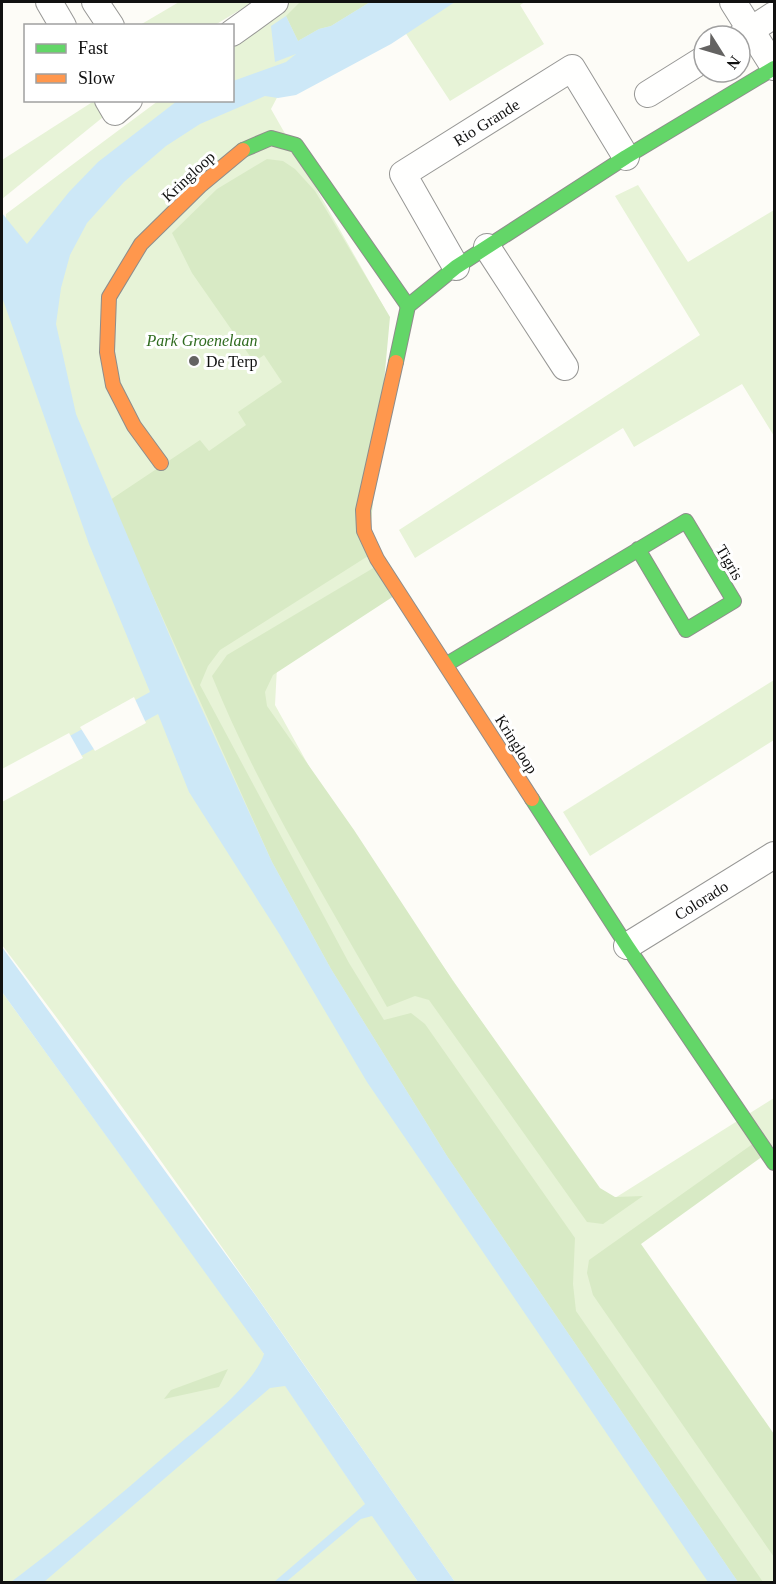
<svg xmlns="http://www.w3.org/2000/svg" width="776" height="1584" font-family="'Times New Roman',serif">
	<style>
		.green { fill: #e7f3d7 }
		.forest { fill: #d8eac5 }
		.water { fill: #cde8f7 }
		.pier { fill: #fdfcf7 }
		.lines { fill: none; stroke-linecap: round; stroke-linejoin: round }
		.street-casing { stroke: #979795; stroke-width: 28 }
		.fast-casing { stroke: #8e8d8b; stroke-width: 16 }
		.slow-casing { stroke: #8e8d8b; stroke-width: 16 }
		.street { stroke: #fffffe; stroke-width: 26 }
		.fast { stroke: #63d668; stroke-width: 14 }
		.slow { stroke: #ff974d; stroke-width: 14 }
		.poi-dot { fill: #646362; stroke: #fff; stroke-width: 2 }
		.labels { text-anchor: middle; stroke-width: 6; stroke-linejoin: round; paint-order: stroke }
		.street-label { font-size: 16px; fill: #111; stroke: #fff }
		.park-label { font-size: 16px; font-style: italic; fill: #2f6b1f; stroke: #fff }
		.poi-label { font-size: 16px; fill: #111; stroke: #fff; text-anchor: start }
	</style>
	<rect width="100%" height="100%" fill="#fdfcf7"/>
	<g class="green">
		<polygon points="179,2 253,2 215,25 140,25"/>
		<path d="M284 2H525L520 5 544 44 450 101 397 20 281 90 271 109 385 309 348 460 387 597 277 667 275 705 326 797 607 1203 774 1098V1145L628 1237 774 1447V1582H455C306 1369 160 1152 2 945V297L6 214 158 101 232 100 233 43Z"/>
		<polygon points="94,101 101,101 108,113 2,199 2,160"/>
		<polygon points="638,185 688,262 774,210 774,436 742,384 634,447 623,428 415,558 399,530 700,335 615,196"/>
		<polygon points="774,680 774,740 590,856 563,812"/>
		<polygon points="2,992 252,1336 418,1582 2,1582"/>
	</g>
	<g class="forest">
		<polygon points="300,2 370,2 331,26 319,29 298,41 286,16"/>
		<polygon points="267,159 283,161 295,169 315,191 390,317 368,556 220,650 208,666 200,685 349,963 384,1020 411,1013 425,1024 575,1238 573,1284 576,1311 763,1582 738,1582 447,1156 331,969 272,862 110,500 200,440 209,451 246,425 238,412 282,382 264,355 254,362 192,273 172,233 217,189"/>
		<path d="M375 567 394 596 273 675 265 692 267 706 354 830 453 981 600 1188 615 1197 643 1196 603 1224 587 1222 429 1000 415 996 387 1007C326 898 259 792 212 676L227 655Z"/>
		<polygon points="754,1143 763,1156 641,1244 774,1434 774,1557 593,1295 587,1273 589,1260"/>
		<polygon points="228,1369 219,1387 164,1399 171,1390"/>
	</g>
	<g class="water">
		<polygon points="370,2 455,2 391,44 296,95 278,98 265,96 200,124 166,146 124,182 87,223 70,255 61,288 56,324 76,414 188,679 272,862 331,969 447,1156 738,1582 708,1582 367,1082 280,935 189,792 158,714 2,799 2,773 150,692 89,544 2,297 2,213 27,244 69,192 98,162 177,101 232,100 233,81 286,62 296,54 275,62 271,26 286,16 298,41 319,29 331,26"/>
		<path d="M2 947 256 1296 455 1582H418L372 1516 361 1519 286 1582H274L365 1504 285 1386 270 1388 44 1582H11C67 1540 120 1495 173 1449 199 1427 254 1385 264 1354L2 992Z"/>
	</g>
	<g class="pier">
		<polygon points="134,697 146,723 95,751 80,727"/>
		<polygon points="69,733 83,758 2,802 2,769"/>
	</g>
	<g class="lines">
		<defs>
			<g id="street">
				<polyline points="49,2 63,26"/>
				<polyline points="95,2 111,26"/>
				<polyline points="733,2 774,67"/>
				<polyline points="232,33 275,2"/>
				<polyline points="740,37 774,15"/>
				<polyline points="648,94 704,59"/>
				<polyline points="108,100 115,112 129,100"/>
				<polyline points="487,247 565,367"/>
				<polyline points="456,267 403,174 572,68 626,157"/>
				<polyline points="627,946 774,855"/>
			</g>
			<g id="fast">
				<polyline points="243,150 271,138 296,145 408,306"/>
				<polyline points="396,362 408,306 456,267 626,157 774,68"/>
				<polyline points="447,664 686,521 734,601 686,630 638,549"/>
				<polyline points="532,799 627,946 774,1163"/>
			</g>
			<g id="slow">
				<polyline points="396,362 363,510 364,531 377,559 532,799"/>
				<polyline points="161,463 134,426 113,385 107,352 109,297 141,244 201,185 243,150"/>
			</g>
		</defs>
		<use href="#street" class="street-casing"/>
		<use href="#fast" class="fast-casing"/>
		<use href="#slow" class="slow-casing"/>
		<use href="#street" class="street"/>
		<use href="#fast" class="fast"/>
		<use href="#slow" class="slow"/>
	</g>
	<circle class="poi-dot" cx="194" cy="361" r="6"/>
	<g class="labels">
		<g class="street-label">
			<text transform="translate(486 122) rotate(-32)" y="6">Rio Grande</text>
			<text transform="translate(188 176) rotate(-43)" y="6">Kringloop</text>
			<text transform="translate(730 562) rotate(59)" y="6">Tigris</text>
			<text transform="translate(517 744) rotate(58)" y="6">Kringloop</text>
			<text transform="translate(701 900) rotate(-32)" y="6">Colorado</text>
		</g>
		<g class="park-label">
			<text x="202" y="346">Park Groenelaan</text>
		</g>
		<g class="poi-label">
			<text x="206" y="367">De Terp</text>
		</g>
	</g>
	<rect width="776" height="1584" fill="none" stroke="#111111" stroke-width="6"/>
	<rect x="24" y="24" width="210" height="78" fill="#ffffff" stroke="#a0a0a0" stroke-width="1.5"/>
	<rect x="36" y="44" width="30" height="9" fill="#63d668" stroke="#a0a0a0" stroke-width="1.5"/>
	<text x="78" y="54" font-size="18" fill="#111111">Fast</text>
	<rect x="36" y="74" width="30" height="9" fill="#ff974d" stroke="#a0a0a0" stroke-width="1.5"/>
	<text x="78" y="84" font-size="18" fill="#111111">Slow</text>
	<g transform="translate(722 54) rotate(127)"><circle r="28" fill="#ffffff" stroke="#a0a0a0" stroke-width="1.5"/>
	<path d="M0-4.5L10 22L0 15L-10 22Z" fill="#646362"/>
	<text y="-9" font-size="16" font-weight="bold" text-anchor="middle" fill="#111111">N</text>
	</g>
</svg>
